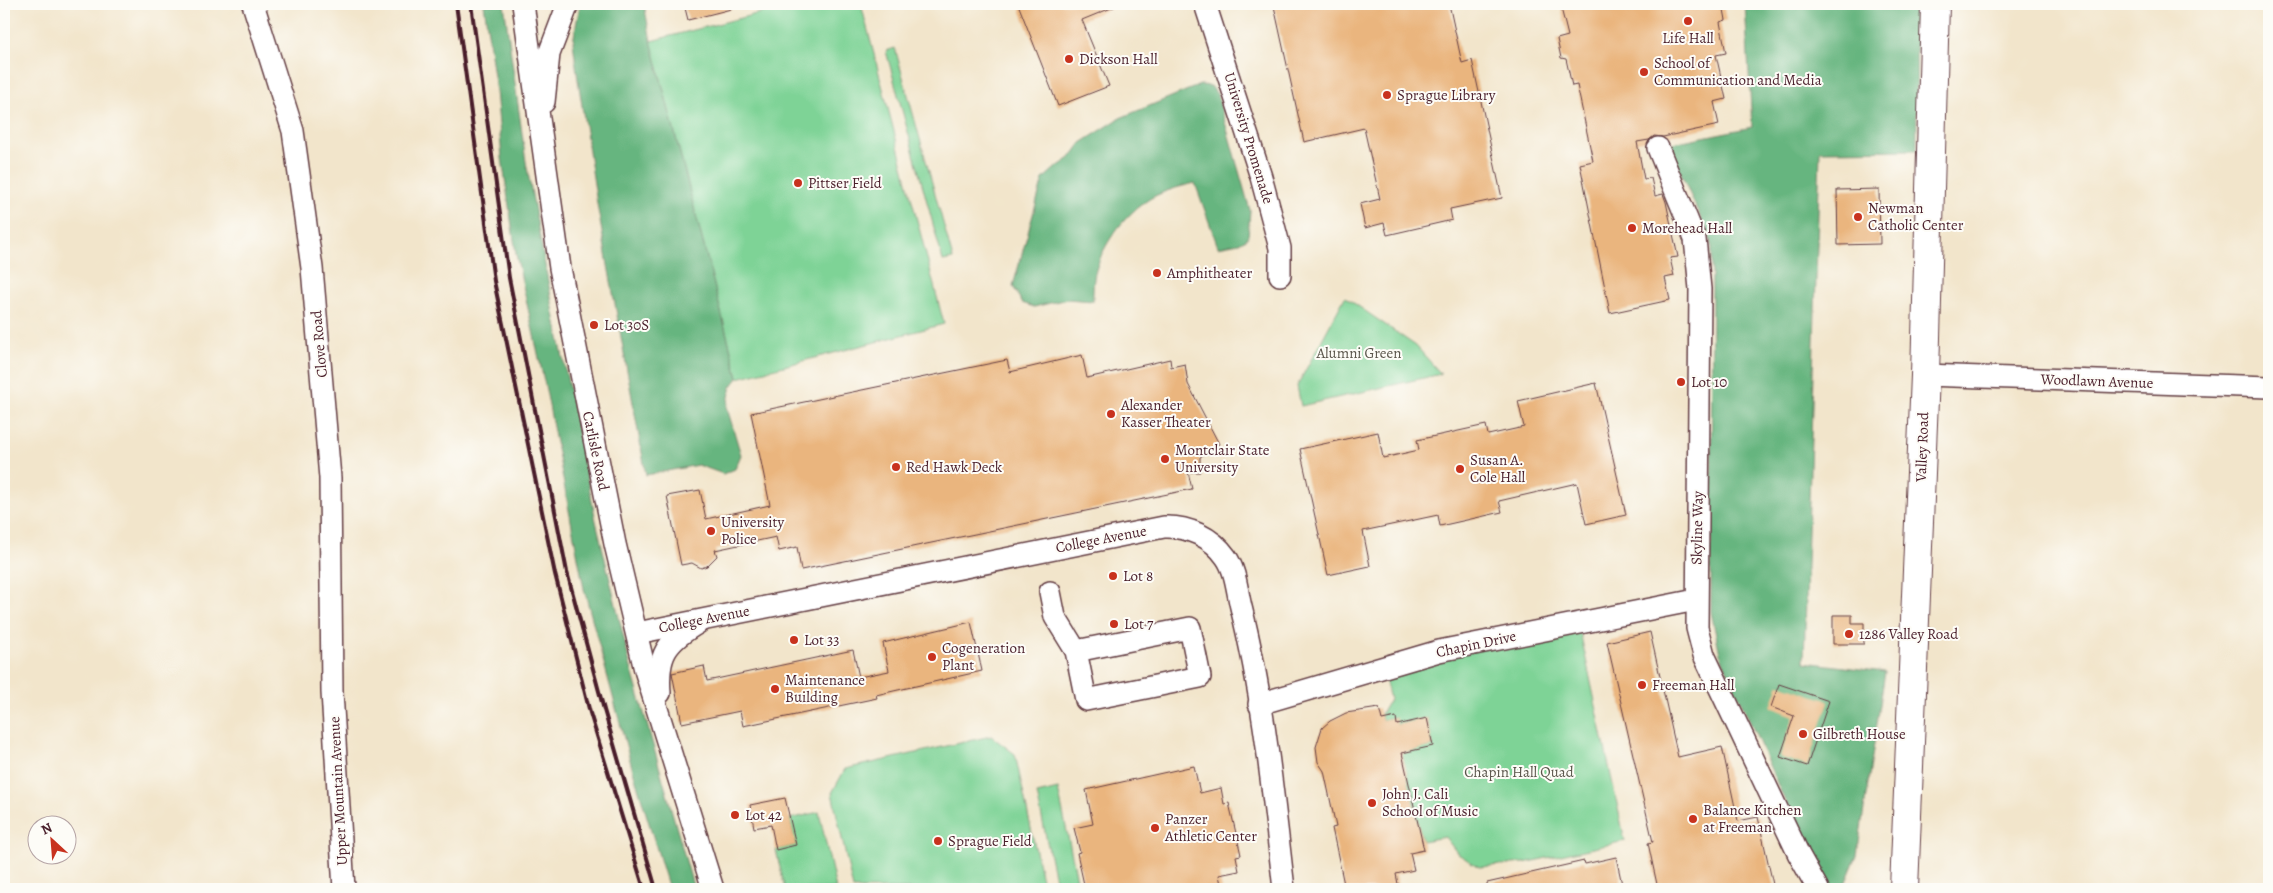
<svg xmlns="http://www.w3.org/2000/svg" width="2273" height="893" font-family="Alegreya,serif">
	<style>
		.green { fill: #7ed396; stroke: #647960 }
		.forest { fill: #66b57f; stroke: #586a55 }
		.building { fill: #eab57e }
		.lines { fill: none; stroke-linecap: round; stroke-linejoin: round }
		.minor-casing { stroke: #633d43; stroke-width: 24 }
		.major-casing { stroke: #633d43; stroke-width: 30 }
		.minor { stroke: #fff; stroke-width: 21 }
		.major { stroke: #fff; stroke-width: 28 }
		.rail { stroke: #4a1f2b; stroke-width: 4 }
		.poi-dot { fill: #c8321e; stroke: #fdfcf7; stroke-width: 2 }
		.labels { text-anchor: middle; stroke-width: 4; stroke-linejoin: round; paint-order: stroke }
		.poi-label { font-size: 15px; fill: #4a1f2b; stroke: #fdfcf7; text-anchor: start }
		.street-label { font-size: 15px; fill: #4a1f2b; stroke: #fdfcf7 }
		.park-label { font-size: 15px; fill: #5a554b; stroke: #fdfcf7 }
	</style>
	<rect width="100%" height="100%" fill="#fdfcf7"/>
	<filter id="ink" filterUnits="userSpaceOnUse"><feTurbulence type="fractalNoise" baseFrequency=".02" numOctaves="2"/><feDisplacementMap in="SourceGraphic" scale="10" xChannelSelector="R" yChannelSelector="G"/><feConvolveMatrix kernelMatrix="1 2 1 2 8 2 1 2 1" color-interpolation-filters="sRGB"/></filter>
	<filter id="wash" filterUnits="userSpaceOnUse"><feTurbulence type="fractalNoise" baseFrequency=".0096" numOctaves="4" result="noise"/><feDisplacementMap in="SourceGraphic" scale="20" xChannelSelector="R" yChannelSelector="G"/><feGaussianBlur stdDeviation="1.12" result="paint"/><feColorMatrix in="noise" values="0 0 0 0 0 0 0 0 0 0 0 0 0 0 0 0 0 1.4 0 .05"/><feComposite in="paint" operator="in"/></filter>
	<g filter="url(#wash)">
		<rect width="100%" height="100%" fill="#f2e5cb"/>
		<g class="green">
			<polygon points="795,4 861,4 944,324 738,378 651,41"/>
			<polygon points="895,48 953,259 943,261 886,51"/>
			<polygon points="1345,297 1416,346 1441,374 1301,406 1297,386"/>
			<polygon points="1578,622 1625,841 1524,863 1479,867 1458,854 1445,837 1422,841 1402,753 1433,746 1427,718 1397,725 1395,717 1382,720 1381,714 1390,699 1382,668"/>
			<polygon points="991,736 1015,754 1044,889 853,889 832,793 845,769"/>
			<polygon points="1058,789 1079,889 1057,889 1037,794"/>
			<polygon points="819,812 836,889 785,889 776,850 796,845 790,819"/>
		</g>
		<g class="forest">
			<polygon points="484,4 504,4 526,162 553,308 596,521 630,664 694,889 669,889 631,764 584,589 546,390 516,254 502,158 496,91"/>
			<polygon points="580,4 644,4 651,41 738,378 731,387 727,408 741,455 735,469 723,474 698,465 646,475 598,210 577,73 573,42"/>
			<polygon points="1745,4 1916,4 1917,150 1820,151 1804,662 1885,672 1857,855 1843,889 1829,889 1796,826 1720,654 1711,612 1712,244 1668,144 1752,127"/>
			<path d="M1200 85 1211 86 1217 94 1250 210 1248 238 1239 243 1218 247 1195 183C1178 187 1159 192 1145 202 1123 217 1103 245 1096 270 1093 279 1093 291 1093 301L1067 299 1034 307 1022 303 1013 286 1043 179 1054 169 1070 158 1081 143 1120 118Z"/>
		</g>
		<g id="blocks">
			<g class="building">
				<polygon points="684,4 731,4 731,9 688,20"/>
				<polygon points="1018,4 1121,4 1082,20 1109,86 1058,106"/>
				<polygon points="1284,4 1449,4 1462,63 1472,60 1502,198 1450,209 1452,220 1387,235 1384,223 1365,228 1360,204 1380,199 1364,128 1304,142 1274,6"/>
				<polygon points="1560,4 1723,4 1726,20 1720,22 1726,53 1716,55 1726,99 1714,102 1719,125 1663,137 1654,136 1649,140 1637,142 1644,179 1651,178 1655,196 1663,194 1666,202 1678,257 1670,258 1674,276 1665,278 1670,300 1610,313 1580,164 1593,161 1577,85 1572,86 1566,59 1561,58 1557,39 1568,36"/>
				<polygon points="1879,189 1880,244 1838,245 1837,190"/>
				<polygon points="1082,355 1087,378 1170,359 1171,367 1185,364 1188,384 1219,444 1200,457 1200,472 1188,472 1192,489 801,570 797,547 779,551 776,537 715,550 717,556 707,566 701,568 692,563 681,565 667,496 700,490 706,519 770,505 751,413 1007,360 1010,372"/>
				<polygon points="1596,383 1626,515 1586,524 1577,483 1499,501 1502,512 1440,526 1438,515 1363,531 1370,566 1328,575 1300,449 1378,432 1383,458 1419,450 1417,440 1486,425 1488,435 1524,427 1518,401"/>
				<polygon points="1833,615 1852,615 1852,623 1864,623 1864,644 1833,644"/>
				<polygon points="971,622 982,671 876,695 877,698 743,726 740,711 682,723 672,673 704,666 707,681 853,650 859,677 889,671 883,643"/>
				<polygon points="1650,632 1678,757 1722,747 1738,821 1758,817 1774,889 1658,889 1648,843 1653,842 1607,642"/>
				<polygon points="1779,684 1829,701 1807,766 1780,757 1794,716 1771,707"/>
				<polygon points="1379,708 1382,720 1396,717 1397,725 1427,718 1433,746 1402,753 1424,850 1410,853 1414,870 1396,874 1399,889 1345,889 1332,828 1336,827 1324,771 1318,762 1316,747 1322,728 1330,721 1346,713"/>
				<polygon points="1194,766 1200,793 1221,788 1224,804 1229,803 1241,855 1236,856 1239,871 1219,875 1222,889 1085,889 1077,853 1080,852 1074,828 1093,824 1086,790"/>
				<polygon points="785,798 796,845 776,850 771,825 754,828 750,805"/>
				<polygon points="1616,857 1623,889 1487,889 1487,883 1584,861 1585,864"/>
			</g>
		</g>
	</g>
	<g filter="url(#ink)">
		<use href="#blocks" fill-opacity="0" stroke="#633d43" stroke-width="1"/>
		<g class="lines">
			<defs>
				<g id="minor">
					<polyline points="253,4 293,131 312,268 330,478 332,692 344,889"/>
					<polyline points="523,4 560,268 615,544 645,670 713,889"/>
					<polyline points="1205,4 1261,177 1280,248 1280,275"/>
					<polyline points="544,102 549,54 568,4"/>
					<polyline points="1658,148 1695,239 1700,289 1697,628 1704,655 1799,855 1818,889"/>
					<polyline points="1925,375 2269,387"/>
					<polyline points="1050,592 1055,617 1076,651 1190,628 1200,677 1086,700 1076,651"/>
					<path d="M637 633 1164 527C1188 526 1212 537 1226 557 1236 571 1237 591 1241 607 1264 699 1273 795 1284 889"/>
					<path d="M660 693C657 655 666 642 698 623"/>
					<polyline points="1259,704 1439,651 1696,600"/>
				</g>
				<polyline id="major" points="1904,889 1925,375 1935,4"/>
			</defs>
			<use href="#minor" class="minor-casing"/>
			<use href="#major" class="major-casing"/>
			<use href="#minor" class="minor"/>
			<use href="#major" class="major"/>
			<g class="rail">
				<polyline points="456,4 494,281 555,574 590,713 644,889"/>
				<polyline points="471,4 509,278 567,572 604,710 656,889"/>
			</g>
		</g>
	</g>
	<g class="poi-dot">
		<circle cx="1688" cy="21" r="5"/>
		<circle cx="1069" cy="59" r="5"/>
		<circle cx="1644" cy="72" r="5"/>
		<circle cx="1387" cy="95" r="5"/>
		<circle cx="798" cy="183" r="5"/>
		<circle cx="1858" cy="217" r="5"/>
		<circle cx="1632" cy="228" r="5"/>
		<circle cx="1157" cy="273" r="5"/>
		<circle cx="594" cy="325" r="5"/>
		<circle cx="1681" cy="382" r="5"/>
		<circle cx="1111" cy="414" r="5"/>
		<circle cx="1165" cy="459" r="5"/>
		<circle cx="896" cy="467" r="5"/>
		<circle cx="1460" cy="469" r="5"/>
		<circle cx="711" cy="531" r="5"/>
		<circle cx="1113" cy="576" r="5"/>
		<circle cx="1114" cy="624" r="5"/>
		<circle cx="1849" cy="634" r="5"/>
		<circle cx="794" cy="640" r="5"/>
		<circle cx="932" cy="657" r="5"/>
		<circle cx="1642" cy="685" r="5"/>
		<circle cx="775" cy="689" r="5"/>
		<circle cx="1803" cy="734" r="5"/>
		<circle cx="1372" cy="803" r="5"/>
		<circle cx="735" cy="815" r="5"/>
		<circle cx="1693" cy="819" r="5"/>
		<circle cx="1155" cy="828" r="5"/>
		<circle cx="938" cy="841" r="5"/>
	</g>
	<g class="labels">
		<g class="poi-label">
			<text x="1688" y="43" text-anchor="middle">Life Hall</text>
			<text x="1079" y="64">Dickson Hall</text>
			<text x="1654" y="68">School of<tspan x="1654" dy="17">Communication and Media</tspan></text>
			<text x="1397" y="100">Sprague Library</text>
			<text x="808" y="188">Pittser Field</text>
			<text x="1868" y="213">Newman<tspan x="1868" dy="17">Catholic Center</tspan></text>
			<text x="1642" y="233">Morehead Hall</text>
			<text x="1167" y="278">Amphitheater</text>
			<text x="604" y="330">Lot 30S</text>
			<text x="1691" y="387">Lot 10</text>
			<text x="1121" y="410">Alexander<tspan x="1121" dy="17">Kasser Theater</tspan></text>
			<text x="1175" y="455">Montclair State<tspan x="1175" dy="17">University</tspan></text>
			<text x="1470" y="465">Susan A.<tspan x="1470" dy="17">Cole Hall</tspan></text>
			<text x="906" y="472">Red Hawk Deck</text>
			<text x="721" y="527">University<tspan x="721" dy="17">Police</tspan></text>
			<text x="1123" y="581">Lot 8</text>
			<text x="1124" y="629">Lot 7</text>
			<text x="1859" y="639">1286 Valley Road</text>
			<text x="804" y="645">Lot 33</text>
			<text x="942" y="653">Cogeneration<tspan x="942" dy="17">Plant</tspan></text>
			<text x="785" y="685">Maintenance<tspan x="785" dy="17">Building</tspan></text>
			<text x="1652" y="690">Freeman Hall</text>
			<text x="1813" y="739">Gilbreth House</text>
			<text x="1382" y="799">John J. Cali<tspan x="1382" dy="17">School of Music</tspan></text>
			<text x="1703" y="815">Balance Kitchen<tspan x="1703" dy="17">at Freeman</tspan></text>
			<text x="745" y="820">Lot 42</text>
			<text x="1165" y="824">Panzer<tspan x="1165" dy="17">Athletic Center</tspan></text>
			<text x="948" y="846">Sprague Field</text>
		</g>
		<g class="street-label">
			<text transform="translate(1249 138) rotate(73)" y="5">University Promenade</text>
			<text transform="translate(319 344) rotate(-95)" y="5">Clove Road</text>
			<text transform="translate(2097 381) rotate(2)" y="5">Woodlawn Avenue</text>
			<text transform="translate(1922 447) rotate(-88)" y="5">Valley Road</text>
			<text transform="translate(596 451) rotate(78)" y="5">Carlisle Road</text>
			<text transform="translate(1697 528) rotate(-89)" y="5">Skyline Way</text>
			<text transform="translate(1101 539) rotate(-11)" y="5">College Avenue</text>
			<text transform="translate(704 619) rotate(-11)" y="5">College Avenue</text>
			<text transform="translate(1476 644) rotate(-12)" y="5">Chapin Drive</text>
			<text transform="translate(338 791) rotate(-93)" y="5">Upper Mountain Avenue</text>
		</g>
		<g class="park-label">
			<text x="1359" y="358">Alumni Green</text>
			<text x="1519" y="777">Chapin Hall Quad</text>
		</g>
	</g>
	<rect width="2273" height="893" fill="none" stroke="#fdfcf7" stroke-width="20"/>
	<g transform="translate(52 840) rotate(334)"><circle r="24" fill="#fdfcf7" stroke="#b5a4a5"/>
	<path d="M0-4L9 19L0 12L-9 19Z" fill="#c8321e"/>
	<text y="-8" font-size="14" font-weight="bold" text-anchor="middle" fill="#4a1f2b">N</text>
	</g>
</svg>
